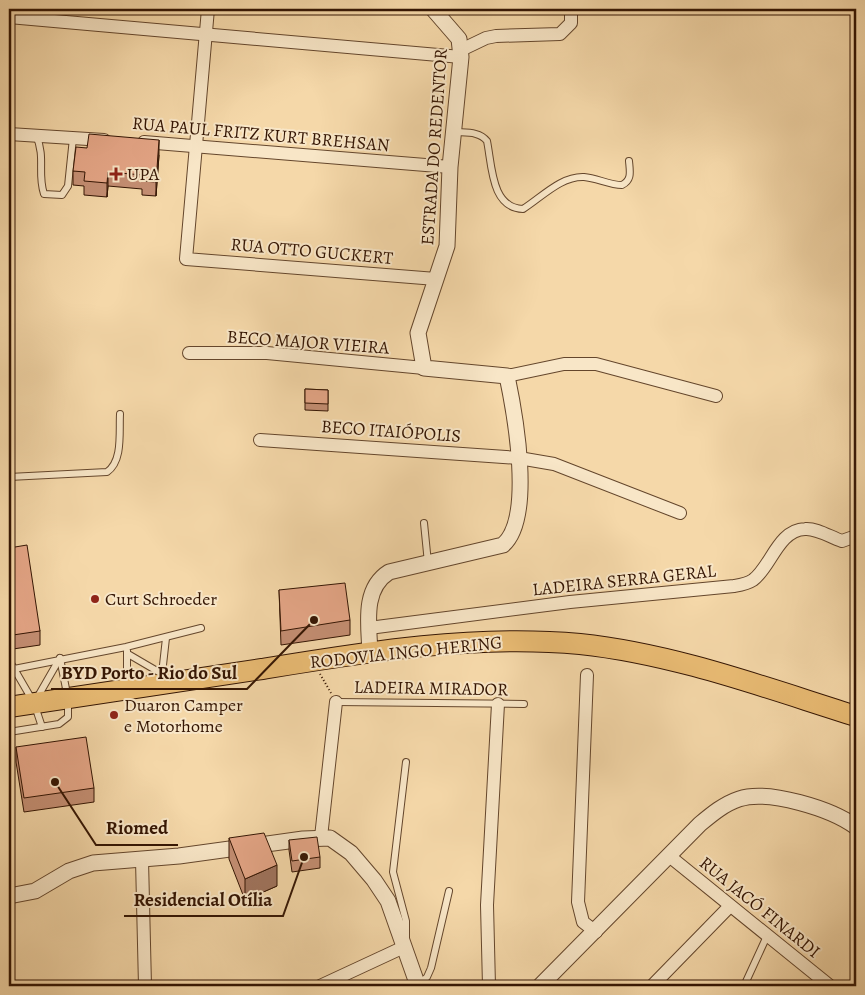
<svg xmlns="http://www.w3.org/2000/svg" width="865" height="995" font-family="Alegreya,serif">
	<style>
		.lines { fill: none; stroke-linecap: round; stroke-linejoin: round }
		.service-casing { stroke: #64462c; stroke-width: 8 }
		.minor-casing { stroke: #64462c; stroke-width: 14 }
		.tertiary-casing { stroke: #64462c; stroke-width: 17 }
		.trunk-casing { stroke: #341503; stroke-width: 22 }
		.path { stroke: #341503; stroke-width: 2; stroke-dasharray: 1 2.5; stroke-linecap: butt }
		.service { stroke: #f8e6c7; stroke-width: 6 }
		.minor { stroke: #f8e6c7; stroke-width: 12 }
		.tertiary { stroke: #f8e6c7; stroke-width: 15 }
		.trunk { stroke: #eabc74; stroke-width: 20 }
		.wall { fill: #c58f74; stroke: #341503 }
		.shaded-wall { fill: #a0745e; stroke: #341503 }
		.building { fill: #e5a687; stroke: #341503 }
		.poi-dot { fill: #8f2418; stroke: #f8e6c7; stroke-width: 2 }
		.labels { text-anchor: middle; stroke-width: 4; stroke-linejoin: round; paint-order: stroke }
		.street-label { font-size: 18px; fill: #341503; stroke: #f8e6c7 }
		.poi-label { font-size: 18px; fill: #341503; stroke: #f8e6c7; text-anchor: start }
		.leader { fill: none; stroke: #341503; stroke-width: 2 }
		.callout-dot { fill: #341503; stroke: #f8e6c7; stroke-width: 2 }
		.callout-label { font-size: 19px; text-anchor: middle; font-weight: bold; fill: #341503; stroke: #f8e6c7; stroke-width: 4; stroke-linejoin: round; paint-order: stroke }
	</style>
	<rect width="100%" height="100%" fill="#f5d8a9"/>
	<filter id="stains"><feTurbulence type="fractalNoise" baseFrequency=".004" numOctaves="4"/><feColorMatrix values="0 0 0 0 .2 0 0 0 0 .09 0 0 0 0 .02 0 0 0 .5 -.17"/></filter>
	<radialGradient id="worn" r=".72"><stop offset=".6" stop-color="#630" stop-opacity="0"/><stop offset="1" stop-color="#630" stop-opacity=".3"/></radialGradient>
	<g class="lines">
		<defs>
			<g id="service">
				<path d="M454 132C466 133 479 131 487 141 492 165 491 208 523 209 542 197 561 176 584 177 597 178 609 185 622 185 632 180 630 172 629 161"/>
				<path d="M36 135C46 158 37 173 44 194L62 195 68 186 73 138"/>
				<path d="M9 477 107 472C123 461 119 433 120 414"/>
				<polyline points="424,523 428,563"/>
				<polyline points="127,651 127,688"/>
				<polyline points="128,654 169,678"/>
				<polyline points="9,660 34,703 42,727"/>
				<polyline points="9,670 126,647 201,628"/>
				<polyline points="162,674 166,638"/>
				<polyline points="37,698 60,658"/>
				<polyline points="336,702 524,704"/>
				<polyline points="9,732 59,724 68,717 68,699 60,658"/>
				<polyline points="406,938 406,921 393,872 406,762"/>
				<polyline points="419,984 427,977 431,968 449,891"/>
				<polyline points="744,986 767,936"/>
			</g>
			<g id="minor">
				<polyline points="208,9 186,259 436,279"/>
				<polyline points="9,17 461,57"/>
				<polyline points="461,50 486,38 496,36 560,34 571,23 571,9"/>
				<polyline points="9,134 104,140"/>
				<polyline points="144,142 450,167"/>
				<polyline points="189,353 267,353 424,368"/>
				<polyline points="507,376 564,364 596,364 716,396"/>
				<polyline points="260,440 519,458 554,464 680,513"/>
				<path d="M369 628 570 602 734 586C740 585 747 584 753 580 771 567 778 530 805 529 817 528 830 537 842 541L856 536"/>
				<polyline points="587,675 578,902 583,922 596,932"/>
				<polyline points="321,837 336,702"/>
				<polyline points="668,855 830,986"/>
				<polyline points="142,860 145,986"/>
				<polyline points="320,986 404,947"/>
				<polyline points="489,986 487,905 498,704"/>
				<polyline points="652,986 730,906"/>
			</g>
			<g id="tertiary">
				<path d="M370 653C369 625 362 589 389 572L503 545C534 518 515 414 507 376L424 368 418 333 447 246 450 167 461 57 459 39 433 9"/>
				<polyline points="9,896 35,891 69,871 93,863 179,856 303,839 330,838 351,853 374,880 388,901 418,986"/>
				<path d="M540 986 700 824C712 814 724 804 739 799 768 789 832 809 856 827"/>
			</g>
			<path id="trunk" d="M9 707C93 695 177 682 262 669 366 652 474 634 580 644 675 654 766 688 856 716"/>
		</defs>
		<use href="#service" class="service-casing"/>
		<use href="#minor" class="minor-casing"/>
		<use href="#tertiary" class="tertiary-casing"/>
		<use href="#trunk" class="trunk-casing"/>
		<polyline class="path" points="320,674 331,693"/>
		<use href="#service" class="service"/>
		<use href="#minor" class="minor"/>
		<use href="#tertiary" class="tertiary"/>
		<use href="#trunk" class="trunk"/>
	</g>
	<g class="wall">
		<polygon points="159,155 156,196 142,195 142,189 108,186 107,197 84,195 84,186 73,185 73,171"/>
		<polygon points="305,389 328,390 328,411 305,410"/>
		<polygon points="9,548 40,631 40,645 13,649 9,621"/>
		<polygon points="279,590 350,620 350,635 281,645"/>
		<polygon points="16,747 94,788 94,802 24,812 16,762"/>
		<polygon points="229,838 277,886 245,900 229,859"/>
		<polygon points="289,840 320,857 320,868 292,872 289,850"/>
	</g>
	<g class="shaded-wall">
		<polygon points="159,140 159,155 156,196 156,182"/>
		<polygon points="108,172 108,186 107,197 107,183"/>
		<polygon points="277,865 277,886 245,900 245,879"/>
	</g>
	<g class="building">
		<polygon points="89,134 159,140 156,182 142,181 143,175 108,172 107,183 84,181 85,172 73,171 76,147 87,148"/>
		<polygon points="305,389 328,390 328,404 305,403"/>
		<polygon points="27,545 40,631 13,635 9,607 9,548"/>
		<polygon points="345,583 350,620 281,631 279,590"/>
		<polygon points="86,737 94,788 24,798 16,747"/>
		<polygon points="264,833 277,865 245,879 229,838"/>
		<polygon points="317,837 320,857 292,861 289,840"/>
	</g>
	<g class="poi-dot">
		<path d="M113.5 166.5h5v5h5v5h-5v5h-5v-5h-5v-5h5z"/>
		<circle cx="95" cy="599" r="5"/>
		<circle cx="114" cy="715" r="5"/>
	</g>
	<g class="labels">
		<g class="street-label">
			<text transform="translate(261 134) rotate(5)" y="6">RUA PAUL FRITZ KURT BREHSAN</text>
			<text transform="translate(434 147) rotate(-86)" y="6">ESTRADA DO REDENTOR</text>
			<text transform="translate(312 251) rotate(5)" y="6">RUA OTTO GUCKERT</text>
			<text transform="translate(308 342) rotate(4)" y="6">BECO MAJOR VIEIRA</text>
			<text transform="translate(391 431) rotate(4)" y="6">BECO ITAIÓPOLIS</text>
			<text transform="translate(624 580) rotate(-6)" y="6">LADEIRA SERRA GERAL</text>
			<text transform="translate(406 652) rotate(-6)" y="6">RODOVIA INGO HERING</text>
			<text transform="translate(431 688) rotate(1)" y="6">LADEIRA MIRADOR</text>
			<text transform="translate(760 907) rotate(39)" y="6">RUA JACÓ FINARDI</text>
		</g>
		<g class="poi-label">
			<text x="127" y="180">UPA</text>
			<text x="105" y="605">Curt Schroeder</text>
			<text x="124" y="711">Duaron Camper<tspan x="124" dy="21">e Motorhome</tspan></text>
		</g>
	</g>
	<path class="leader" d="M314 620L247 689H51M55 782L96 845H178M304 857L283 916H124"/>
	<g class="callout-dot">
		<circle cx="314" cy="620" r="5"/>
		<circle cx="55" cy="782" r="5"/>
		<circle cx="304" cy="857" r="5"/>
	</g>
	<g class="callout-label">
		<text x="149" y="679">BYD Porto - Rio do Sul</text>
		<text x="137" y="834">Riomed</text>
		<text x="203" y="906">Residencial Otília</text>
	</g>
	<rect width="865" height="995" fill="none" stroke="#f5d8a9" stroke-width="30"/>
	<rect x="10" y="10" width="845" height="975" fill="none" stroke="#341503" stroke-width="2.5"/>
	<rect x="15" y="15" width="835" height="965" fill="none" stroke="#341503"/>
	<rect width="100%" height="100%" filter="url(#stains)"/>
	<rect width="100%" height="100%" fill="url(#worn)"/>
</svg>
